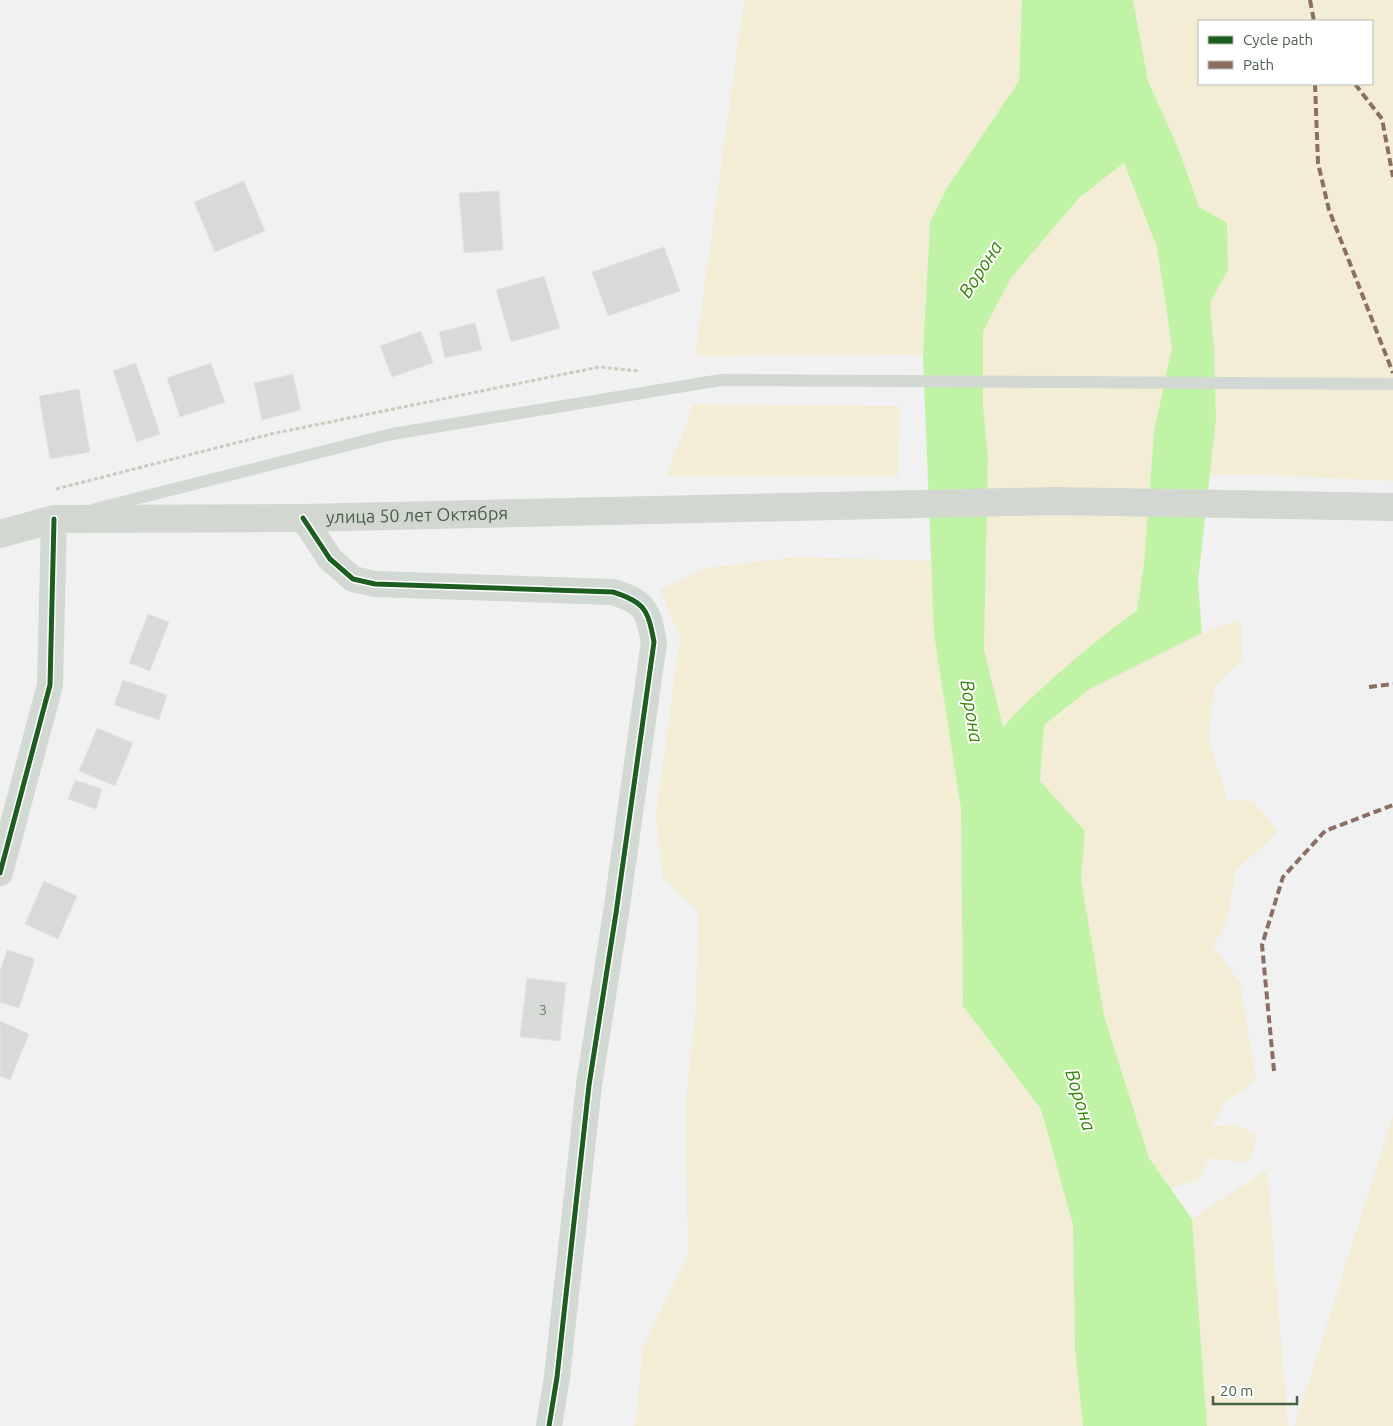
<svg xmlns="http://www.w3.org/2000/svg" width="1393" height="1426" font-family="Ubuntu,sans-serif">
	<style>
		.green { fill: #f2edd4; fill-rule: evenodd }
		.water { fill: #c1f3a6; fill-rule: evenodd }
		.building { fill: #d7dad7; stroke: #e3e4e3 }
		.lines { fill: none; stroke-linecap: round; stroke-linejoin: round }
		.path { stroke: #c9ccbd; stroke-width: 3; stroke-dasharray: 4 2.5; stroke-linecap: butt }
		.service { stroke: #d2d8d2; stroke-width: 12 }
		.minor { stroke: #d2d8d2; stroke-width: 26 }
		.secondary { stroke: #d2d8d1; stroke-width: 28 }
		.quiet { stroke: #8d6e63; stroke-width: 4; stroke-dasharray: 8 4; stroke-linecap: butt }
		.cycleway-casing { stroke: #fff; stroke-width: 8 }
		.cycleway { stroke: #1b5e20; stroke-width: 5 }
		.labels { text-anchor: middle; stroke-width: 4; stroke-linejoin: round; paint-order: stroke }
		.number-label { font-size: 15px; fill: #6e806c }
		.street-label { font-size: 18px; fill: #486046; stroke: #fff }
		.water-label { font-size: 19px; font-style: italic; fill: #338705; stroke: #fff }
	</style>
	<rect width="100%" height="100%" fill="#f1f1f2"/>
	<g class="green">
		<polygon points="744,0 1022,0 1019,81 947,188 930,222 923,355 695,356"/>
		<path d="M1133 0H1393V481L1266 475H1210L1216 419 1214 349 1210 303 1228 270 1199 207 1179 150 1148 81ZM1199 21H1372V84H1199Z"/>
		<path d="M1125 163 1157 247 1172 347 1154 432 1144 564 1137 610C1089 646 1044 683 1003 727L984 649 988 457 983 406V331L1011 278 1079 198Z"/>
		<polygon points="694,404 900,406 898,476 666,476"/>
		<polygon points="797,557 932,561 934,634 961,809 963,1006 1041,1109 1073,1224 1075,1349 1083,1426 635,1426 643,1347 688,1254 685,1110 695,1016 699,913 663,879 656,815 680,637 660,590 706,568"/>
		<polygon points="1241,619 1242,660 1214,687 1209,739 1227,799 1254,802 1278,832 1236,870 1227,922 1213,946 1240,982 1256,1081 1225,1102 1211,1127 1234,1124 1257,1134 1249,1163 1210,1158 1198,1180 1170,1188 1149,1158 1104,1016 1081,879 1085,831 1040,781 1044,725 1090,689 1202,633"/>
		<polygon points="1393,1115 1393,1426 1295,1426"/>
		<polygon points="1267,1170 1288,1426 1207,1426 1192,1219"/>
	</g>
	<path class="water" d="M1022 0H1133L1148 81 1179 150 1199 207 1227 223 1228 270 1210 303 1214 349 1216 419 1198 581 1202 633 1090 689 1044 725 1040 781 1085 831 1081 879 1104 1016 1149 1158 1192 1219 1207 1426H1083L1075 1349 1073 1225 1041 1109 963 1006 961 809 934 634 923 355 930 222 947 188 1019 81ZM1124 163 1157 247 1172 347 1154 432 1144 564 1137 610C1089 646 1044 683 1003 727L984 649 988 457 983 406V331L1011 278 1079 198Z"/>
	<g class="building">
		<polygon points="244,181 265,231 215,252 194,202"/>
		<polygon points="499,191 503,250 464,253 459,193"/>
		<polygon points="664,247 680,291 608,316 592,272"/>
		<polygon points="544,276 560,328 511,342 496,290"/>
		<polygon points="475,323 482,350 445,358 439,332"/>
		<polygon points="421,331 433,363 392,377 380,346"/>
		<polygon points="136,363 160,434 137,442 113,371"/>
		<polygon points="211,363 225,402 180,417 167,378"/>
		<polygon points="293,374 301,410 262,420 254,383"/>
		<polygon points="79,389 90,452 50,459 39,396"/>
		<polygon points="148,614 169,622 150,671 129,663"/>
		<polygon points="123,680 167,695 159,720 114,705"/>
		<polygon points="97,728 133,743 115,786 79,771"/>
		<polygon points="75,780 102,789 96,809 68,799"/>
		<polygon points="44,881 77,896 58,939 25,924"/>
		<polygon points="7,950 35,959 19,1008 0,1002 0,971"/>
		<polygon points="527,978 566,983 560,1041 520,1037"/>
		<polygon points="0,1021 29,1034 10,1080 0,1076"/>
	</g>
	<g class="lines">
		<polyline class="path" points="56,489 271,434 599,367 639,371"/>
		<polyline class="service" points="95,509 392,434 721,380 1393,384"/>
		<g class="minor">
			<path d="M303 518 330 559 353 579 375 584 613 592C645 602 648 610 654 642L616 913 589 1085 557 1377 549 1426"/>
			<polyline points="0,873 50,685 54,519"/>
		</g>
		<path class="secondary" id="s1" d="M0 534 54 519 303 518 1055 501 1393 507"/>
		<g class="quiet">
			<polyline points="1310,0 1314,21"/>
			<polyline points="1315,84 1318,163 1329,210 1393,373"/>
			<polyline points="1355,84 1382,119 1393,177"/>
			<polyline points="1369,687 1393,684"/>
			<polyline points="1274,1071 1262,945 1283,877 1325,831 1393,805"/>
		</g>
		<defs>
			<g id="cycleway">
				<path d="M303 518 330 559 353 579 375 584 613 592C645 602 648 610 654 642L616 913 589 1085 557 1377 549 1426"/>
				<polyline points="0,873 50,685 54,519"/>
			</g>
		</defs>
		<use href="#cycleway" class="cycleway-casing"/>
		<use href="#cycleway" class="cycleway"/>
	</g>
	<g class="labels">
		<g class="number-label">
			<text x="543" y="1015">3</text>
		</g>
		<g class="street-label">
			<text dy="6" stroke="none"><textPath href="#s1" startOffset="419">улица 50 лет Октября</textPath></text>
		</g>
		<g class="water-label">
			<text transform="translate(980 269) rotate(-57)" y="7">Ворона</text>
			<text transform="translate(972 711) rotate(81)" y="7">Ворона</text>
			<text transform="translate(1081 1100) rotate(73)" y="7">Ворона</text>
		</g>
	</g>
	<rect x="1198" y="20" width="175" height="65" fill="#ffffff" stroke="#b6bfb5"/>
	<rect x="1208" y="36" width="25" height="8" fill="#1b5e20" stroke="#b6bfb5"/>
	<text x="1243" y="45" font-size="15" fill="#486046">Cycle path</text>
	<rect x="1208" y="61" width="25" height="8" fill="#8d6e63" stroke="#b6bfb5"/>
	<text x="1243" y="70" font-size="15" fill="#486046">Path</text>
	<path d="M1213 1396v8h84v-8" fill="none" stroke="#486046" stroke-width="2.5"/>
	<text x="1220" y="1396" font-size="15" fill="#486046" stroke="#ffffff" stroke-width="4" paint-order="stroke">20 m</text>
</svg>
